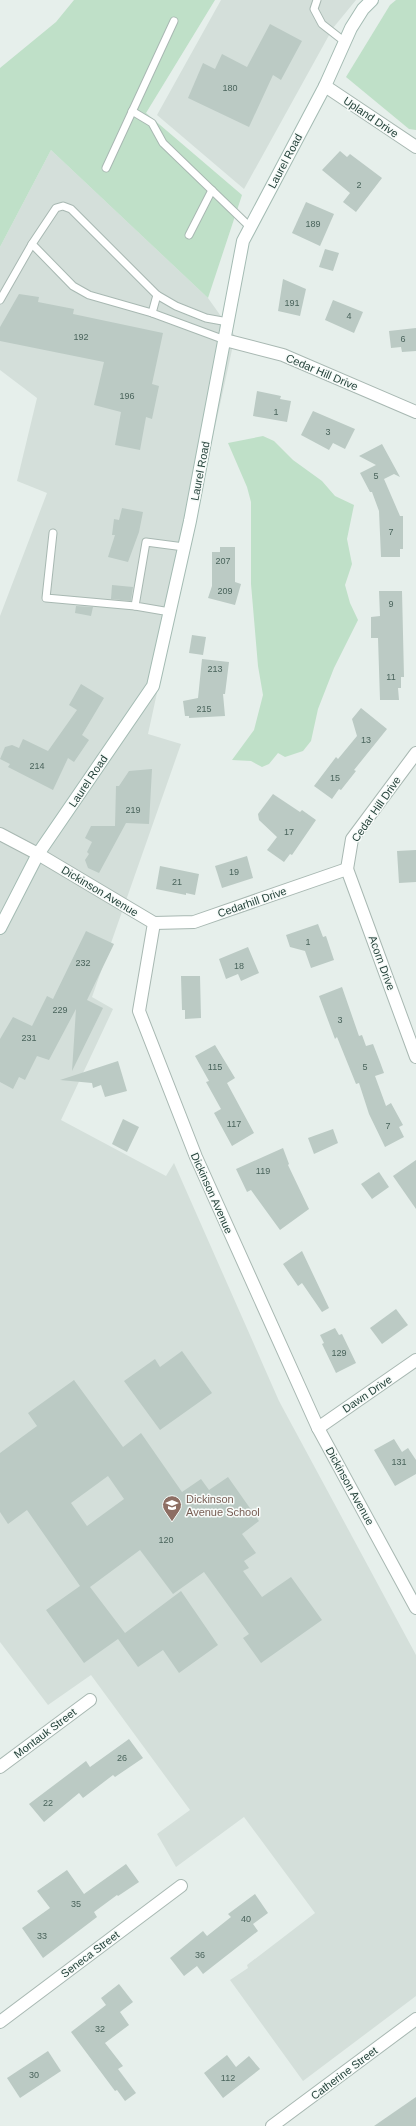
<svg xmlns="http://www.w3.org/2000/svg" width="416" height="2126" font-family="Helvetica,sans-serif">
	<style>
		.built { fill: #d4dfda }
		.green { fill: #bfe0c8 }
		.building { fill: #bbcac4; fill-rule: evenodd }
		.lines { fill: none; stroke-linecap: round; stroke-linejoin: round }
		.service-casing { stroke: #a8b8b2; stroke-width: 9 }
		.minor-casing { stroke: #a8b8b2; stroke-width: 14 }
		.secondary-casing { stroke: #a4bbb3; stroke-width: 14 }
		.service { stroke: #fff; stroke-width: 7 }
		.minor { stroke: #fff; stroke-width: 12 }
		.secondary { stroke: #fff; stroke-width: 12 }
		.labels { text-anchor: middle; stroke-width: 3; stroke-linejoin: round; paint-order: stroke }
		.number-label { font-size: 9px; fill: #4a645c }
		.street-label { font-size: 11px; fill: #24423a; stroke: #f7fbf9 }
		.education-label { font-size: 11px; fill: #785e54; stroke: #f7fbf9; text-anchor: start }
	</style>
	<rect width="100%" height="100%" fill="#e6efeb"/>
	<g class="built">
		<polygon points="221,0 356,0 333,28 244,189 157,115"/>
		<polygon points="51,150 208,298 235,336 148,734 181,744 92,997 113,1009 61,1120 166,1176 174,1163 279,1401 416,1655 416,1996 303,2081 230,1980 248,1968 247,1965 315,1913 244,1817 176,1867 157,1834 190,1810 91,1675 48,1705 0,1642 0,616 47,493 17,481 37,398 0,370 0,247"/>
	</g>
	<g class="green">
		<polygon points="74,0 215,0 146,113 242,195 208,298 51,150 0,247 0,68 56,22"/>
		<polygon points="396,0 416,0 416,130 409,129 346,77 390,5"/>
		<polygon points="263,436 274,441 293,460 322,481 335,496 354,505 347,539 352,564 345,585 350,603 358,620 334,668 318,709 311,741 303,751 285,757 278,753 269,764 262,767 251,761 232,760 254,730 263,695 258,666 251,584 251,502 247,487 228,443"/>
	</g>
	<g class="building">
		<polygon points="270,24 302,41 281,80 273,75 249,127 188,98 203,63 215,69 222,54 247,67"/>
		<polygon points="340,151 347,157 350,154 382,178 356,212 343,202 350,193 322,170"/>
		<polygon points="306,202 334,214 320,246 292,233"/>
		<polygon points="325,249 339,253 333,271 319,267"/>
		<polygon points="283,279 306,289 300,316 278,311"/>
		<polygon points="19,294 39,297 38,302 74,309 73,314 163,333 152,384 159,386 152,419 146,417 140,450 115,445 121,412 94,405 104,362 0,341 0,327"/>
		<polygon points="333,300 363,312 354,333 325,320"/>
		<polygon points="416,328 416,351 402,352 401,347 391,348 389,331"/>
		<polygon points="257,391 281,396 280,399 291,401 287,422 253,416"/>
		<polygon points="313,411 355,429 345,449 333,443 329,450 301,435"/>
		<polygon points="382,444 400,477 394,474 384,479 400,516 403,516 403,549 400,549 400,557 381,557 379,511 372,492 370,492 360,473 376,465 359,456"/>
		<polygon points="122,508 143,512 139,532 128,562 108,557 115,535 112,535 114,519 119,520"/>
		<polygon points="220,547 235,547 235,582 241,584 235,605 208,598 212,586 212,552 220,552"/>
		<polygon points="112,585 133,587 131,601 111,599"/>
		<polygon points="379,591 402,591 404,677 401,677 401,688 398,688 399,700 380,700 378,638 371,638 371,617 380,616"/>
		<polygon points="76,606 93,607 91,616 75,613"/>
		<polygon points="192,635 206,637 203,655 189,653"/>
		<polygon points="202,659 229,662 225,694 223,694 225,716 189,718 189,716 185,716 183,701 198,698"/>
		<polygon points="81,684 104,698 82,735 89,740 74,762 68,758 53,790 8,767 10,764 0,759 5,747 12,745 19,748 23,739 48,751 77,710 69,705"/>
		<polygon points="361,708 387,729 354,770 356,771 341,790 339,789 332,799 314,786 336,757 338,759 357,736 352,719"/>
		<polygon points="152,769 149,824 126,823 99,873 88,868 85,860 89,854 87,852 92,842 85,838 91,826 115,826 116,786 119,786 129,771"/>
		<polygon points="273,794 300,812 302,810 316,820 292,855 290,854 284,862 267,850 277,837 259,820 258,814"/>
		<polygon points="416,850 416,882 399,883 397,851"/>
		<polygon points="247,856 253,878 222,888 215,866"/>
		<polygon points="160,866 199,874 195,895 186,893 186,895 156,889"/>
		<polygon points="318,924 323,937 326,936 334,960 311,968 305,951 290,947 286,935"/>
		<polygon points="86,931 114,944 87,1000 103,1008 72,1071 76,1009 49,1060 37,1056 25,1080 19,1077 13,1089 0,1082 0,1039 13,1017 32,1026 47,996 53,999"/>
		<polygon points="248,947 259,973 241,981 238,974 226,979 219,959"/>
		<polygon points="181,976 200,976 201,1018 185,1019 185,1010 182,1010"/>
		<polygon points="342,987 359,1036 362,1035 366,1046 373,1044 380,1062 384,1073 375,1076 386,1106 391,1103 403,1125 399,1127 404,1137 385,1147 369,1114 359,1083 356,1084 337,1037 335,1039 319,996"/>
		<polygon points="215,1045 235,1078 227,1083 254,1133 232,1146 214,1113 221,1109 206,1082 209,1081 195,1056"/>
		<polygon points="118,1061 127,1091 105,1097 101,1085 93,1088 92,1083 60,1080"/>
		<polygon points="123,1119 139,1127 127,1152 112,1144"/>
		<polygon points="333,1129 338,1143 314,1154 308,1138"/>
		<polygon points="283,1148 289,1164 288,1165 309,1209 280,1230 251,1190 247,1192 236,1169"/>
		<polygon points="416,1160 416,1209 393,1176"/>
		<polygon points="379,1172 389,1187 372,1199 361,1184"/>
		<polygon points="302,1251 329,1308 322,1312 302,1283 298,1286 283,1264"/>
		<polygon points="396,1309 408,1325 382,1344 370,1328"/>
		<polygon points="335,1328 339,1335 342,1334 356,1363 336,1373 322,1344 324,1343 320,1335"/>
		<polygon points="182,1351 212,1393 160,1430 124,1381 155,1359 160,1367"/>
		<path d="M74 1380 123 1447 141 1433 182 1492 201 1479 209 1490 228 1477 259 1521 242 1534 256 1553 244 1561 249 1568 243 1571 262 1597 291 1577 322 1620 261 1663 243 1638 249 1634 204 1572 173 1594 140 1550 90 1587 125 1633 181 1591 218 1645 179 1673 163 1650 138 1667 118 1639 84 1663 46 1610 80 1586 27 1510 8 1524 0 1512V1453L37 1426 28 1413ZM108 1476 124 1499 87 1526 71 1503Z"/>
		<polygon points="394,1439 402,1452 408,1448 416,1460 416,1474 395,1486 374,1450"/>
		<polygon points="129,1739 143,1758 115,1777 113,1775 83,1798 79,1793 44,1822 29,1804 86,1761 90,1767"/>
		<polygon points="126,1864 139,1882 118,1896 117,1895 94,1912 97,1917 43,1958 22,1928 50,1908 37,1891 67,1870 84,1894"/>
		<polygon points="255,1894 268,1913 253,1924 258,1931 203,1974 197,1966 184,1976 170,1958 203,1931 207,1936 231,1917 228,1914"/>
		<polygon points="119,1984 133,2002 120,2012 129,2025 105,2043 123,2066 118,2069 136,2093 125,2101 117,2090 115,2091 71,2032 106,2005 101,1998"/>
		<polygon points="48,2051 61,2071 20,2098 7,2078"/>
		<polygon points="227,2055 236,2067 249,2056 260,2069 223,2098 204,2073"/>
		<polygon points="416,2097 416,2126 374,2126"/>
	</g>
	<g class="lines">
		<defs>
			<g id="service">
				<polyline points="317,0 314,9 322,24 345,42"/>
				<polyline points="132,111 152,123 163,143 250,227"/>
				<polyline points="106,168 174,21"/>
				<polyline points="189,235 212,190"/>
				<polyline points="0,300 32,244"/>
				<polyline points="152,313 157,295"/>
				<polyline points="225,340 152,313 89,295 73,286 32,244 56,208 63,206 71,209 157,295 176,306 206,318 228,322"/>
				<polyline points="53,533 46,598 135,606"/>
				<polyline points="170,612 135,606 146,542 184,547"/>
			</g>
			<g id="minor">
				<polyline points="325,86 416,147"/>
				<polyline points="225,340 283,355 416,412"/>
				<polyline points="0,834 38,854 154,923 139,1011 196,1157 318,1428 416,1608"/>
				<polyline points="347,869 416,1057"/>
				<polyline points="347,869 352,839 416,753"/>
				<polyline points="154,923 194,922 347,869"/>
				<polyline points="318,1428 416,1360"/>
				<polyline points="0,1767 90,1700"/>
				<polyline points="0,2022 181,1886"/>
				<polyline points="272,2126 416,2019"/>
			</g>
			<polyline id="secondary" points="0,928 38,854 153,686 190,521 243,241 325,86 351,28 363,9 372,0"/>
		</defs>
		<use href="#service" class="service-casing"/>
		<use href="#minor" class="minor-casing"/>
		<use href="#secondary" class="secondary-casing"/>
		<use href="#service" class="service"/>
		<use href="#minor" class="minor"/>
		<use href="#secondary" class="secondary"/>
	</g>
	<defs>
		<symbol id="school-pin" viewBox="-11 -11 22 30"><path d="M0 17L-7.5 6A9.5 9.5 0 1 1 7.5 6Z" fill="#8d6e63" stroke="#f7fbf9"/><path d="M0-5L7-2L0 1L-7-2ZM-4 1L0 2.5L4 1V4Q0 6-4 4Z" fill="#fff"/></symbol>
	</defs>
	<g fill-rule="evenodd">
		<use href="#school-pin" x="161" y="1494" width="22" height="30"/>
	</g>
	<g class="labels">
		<g class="number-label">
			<text x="230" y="91">180</text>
			<text x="359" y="188">2</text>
			<text x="313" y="227">189</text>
			<text x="292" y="306">191</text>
			<text x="349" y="319">4</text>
			<text x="81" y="340">192</text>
			<text x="403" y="342">6</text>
			<text x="127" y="399">196</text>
			<text x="276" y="415">1</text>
			<text x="328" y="435">3</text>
			<text x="376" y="479">5</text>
			<text x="391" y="535">7</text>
			<text x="223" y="564">207</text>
			<text x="225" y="594">209</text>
			<text x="391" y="607">9</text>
			<text x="215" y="672">213</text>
			<text x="391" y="680">11</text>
			<text x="204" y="712">215</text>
			<text x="366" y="743">13</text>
			<text x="37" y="769">214</text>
			<text x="335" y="781">15</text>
			<text x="133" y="813">219</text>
			<text x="289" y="835">17</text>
			<text x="234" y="875">19</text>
			<text x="177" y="885">21</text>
			<text x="308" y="945">1</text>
			<text x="83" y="966">232</text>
			<text x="239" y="969">18</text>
			<text x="60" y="1013">229</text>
			<text x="340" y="1023">3</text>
			<text x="29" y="1041">231</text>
			<text x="215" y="1070">115</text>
			<text x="365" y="1070">5</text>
			<text x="234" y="1127">117</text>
			<text x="388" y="1129">7</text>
			<text x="263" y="1174">119</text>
			<text x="339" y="1356">129</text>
			<text x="399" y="1465">131</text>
			<text x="166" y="1543">120</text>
			<text x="122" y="1761">26</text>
			<text x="48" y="1806">22</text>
			<text x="76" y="1907">35</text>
			<text x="246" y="1922">40</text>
			<text x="42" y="1939">33</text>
			<text x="200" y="1958">36</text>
			<text x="100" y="2032">32</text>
			<text x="34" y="2078">30</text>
			<text x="228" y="2081">112</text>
		</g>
		<g class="street-label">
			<text transform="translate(371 117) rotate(34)" y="4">Upland Drive</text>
			<text transform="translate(285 161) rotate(-62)" y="4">Laurel Road</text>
			<text transform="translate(322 372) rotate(23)" y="4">Cedar Hill Drive</text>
			<text transform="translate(200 471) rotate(-79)" y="4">Laurel Road</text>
			<text transform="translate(88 781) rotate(-56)" y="4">Laurel Road</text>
			<text transform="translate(376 809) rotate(-55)" y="4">Cedar Hill Drive</text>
			<text transform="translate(100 891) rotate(31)" y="4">Dickinson Avenue</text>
			<text transform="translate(252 902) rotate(-19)" y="4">Cedarhill Drive</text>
			<text transform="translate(382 963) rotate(70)" y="4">Acorn Drive</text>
			<text transform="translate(212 1193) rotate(66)" y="4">Dickinson Avenue</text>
			<text transform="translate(367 1394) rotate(-34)" y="4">Dawn Drive</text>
			<text transform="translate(350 1486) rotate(61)" y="4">Dickinson Avenue</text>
			<text transform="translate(45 1733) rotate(-37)" y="4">Montauk Street</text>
			<text transform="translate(90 1954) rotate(-37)" y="4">Seneca Street</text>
			<text transform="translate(344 2073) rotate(-37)" y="4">Catherine Street</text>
		</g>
		<g class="education-label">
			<text x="186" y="1503">Dickinson<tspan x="186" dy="13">Avenue School</tspan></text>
		</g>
	</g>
</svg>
